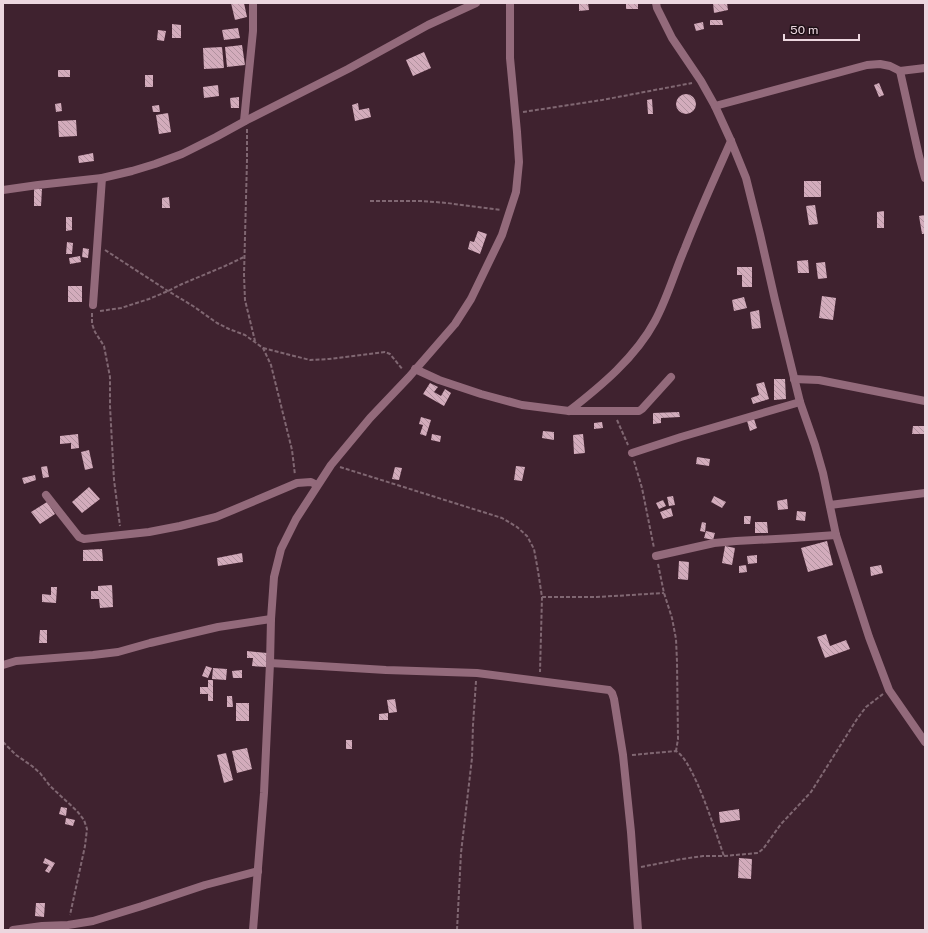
<svg xmlns="http://www.w3.org/2000/svg" width="928" height="933" font-family="'Public Sans',sans-serif">
	<style>
		.building { fill: url(#building-back-hatch) }
		.lines { fill: none; stroke-linecap: round; stroke-linejoin: round }
		.path { stroke: #806772; stroke-width: 2; stroke-dasharray: 4 2; stroke-linecap: butt }
		.street { stroke: #936a7b; stroke-width: 8 }
	</style>
	<defs>
		<pattern id="building-back-hatch" width="6" height="6" patternUnits="userSpaceOnUse"><rect width="6" height="6" fill="#d3acbc"/><path d="M-1 5l2 2M0 0l6 6M5-1l2 2" fill="none" stroke="#b0919e"/></pattern>
	</defs>
	<rect width="100%" height="100%" fill="#3f222f"/>
	<g class="building">
		<polygon points="231,3 244,3 247,17 235,20"/>
		<polygon points="579,3 588,3 589,10 579,11"/>
		<rect x="626" y="3" width="12" height="6"/>
		<polygon points="713,3 727,3 728,10 714,13"/>
		<polygon points="710,20 722,20 723,25 710,25"/>
		<polygon points="703,22 704,29 696,31 694,24"/>
		<polygon points="172,24 181,25 181,38 172,38"/>
		<polygon points="238,28 240,38 224,40 222,30"/>
		<polygon points="158,30 166,31 164,41 157,40"/>
		<polygon points="242,45 245,65 227,67 225,47"/>
		<polygon points="222,47 224,68 204,69 203,48"/>
		<polygon points="424,52 431,68 413,76 406,60"/>
		<rect x="58" y="70" width="12" height="7"/>
		<rect x="145" y="75" width="8" height="12"/>
		<polygon points="879,83 884,95 879,97 874,85"/>
		<polygon points="218,85 219,96 204,98 203,87"/>
		<circle cx="686" cy="104" r="10"/>
		<polygon points="239,97 239,108 231,108 230,98"/>
		<polygon points="652,99 653,114 648,114 647,100"/>
		<polygon points="61,103 62,111 56,112 55,104"/>
		<polygon points="358,103 359,110 369,108 371,117 355,121 352,105"/>
		<polygon points="159,105 160,112 153,112 152,106"/>
		<polygon points="168,113 171,132 159,134 156,115"/>
		<polygon points="76,120 77,136 59,137 58,121"/>
		<polygon points="93,153 94,161 79,163 78,156"/>
		<rect x="804" y="181" width="17" height="16"/>
		<polygon points="34,189 42,189 41,206 34,206"/>
		<polygon points="169,197 170,208 162,208 162,198"/>
		<polygon points="815,205 818,224 809,225 806,206"/>
		<polygon points="884,211 884,228 877,228 877,212"/>
		<polygon points="925,215 925,234 922,234 919,216"/>
		<polygon points="66,217 72,217 72,230 66,231"/>
		<polygon points="478,231 487,234 480,254 468,249 470,241 474,242"/>
		<polygon points="67,242 73,243 72,254 66,254"/>
		<polygon points="83,248 89,249 88,258 82,257"/>
		<polygon points="80,256 81,262 70,264 69,258"/>
		<polygon points="808,260 809,273 798,273 797,261"/>
		<polygon points="825,262 827,278 818,279 816,263"/>
		<polygon points="737,267 752,267 752,287 742,287 742,275 737,275"/>
		<rect x="68" y="286" width="14" height="16"/>
		<polygon points="822,296 836,298 833,320 819,318"/>
		<polygon points="744,297 747,308 734,311 732,300"/>
		<polygon points="759,310 761,328 752,329 750,312"/>
		<polygon points="774,379 785,379 786,399 774,400"/>
		<polygon points="764,382 769,399 753,404 751,398 759,395 756,384"/>
		<polygon points="430,383 438,387 434,392 441,396 445,389 451,393 444,406 423,394"/>
		<polygon points="679,412 680,417 661,418 661,423 653,424 653,413"/>
		<polygon points="421,417 431,420 426,436 420,434 423,425 419,424"/>
		<polygon points="754,419 757,428 750,431 747,421"/>
		<polygon points="602,422 603,428 594,429 594,423"/>
		<polygon points="913,426 925,426 925,434 912,434"/>
		<polygon points="543,431 554,432 554,440 542,438"/>
		<polygon points="78,434 79,448 71,449 71,443 60,444 60,436"/>
		<polygon points="432,434 441,436 440,442 431,440"/>
		<polygon points="583,434 585,453 574,454 573,435"/>
		<polygon points="89,450 93,468 85,470 81,452"/>
		<polygon points="697,457 710,459 709,466 696,464"/>
		<polygon points="47,466 49,477 43,478 41,467"/>
		<polygon points="516,466 525,467 522,481 514,480"/>
		<polygon points="395,467 402,468 399,480 392,479"/>
		<polygon points="35,475 36,480 24,484 22,478"/>
		<polygon points="89,487 100,499 82,513 72,502"/>
		<polygon points="673,496 675,505 669,506 667,497"/>
		<polygon points="714,496 726,502 722,508 711,502"/>
		<polygon points="787,499 788,509 778,510 777,501"/>
		<polygon points="663,500 666,506 659,509 656,503"/>
		<polygon points="47,502 55,514 40,524 31,512"/>
		<polygon points="671,508 673,516 663,519 660,512"/>
		<polygon points="797,511 806,512 805,521 796,520"/>
		<polygon points="744,516 751,516 750,524 744,524"/>
		<polygon points="702,522 706,523 705,532 700,531"/>
		<polygon points="755,522 767,522 768,533 755,533"/>
		<polygon points="706,531 715,533 713,540 704,538"/>
		<polygon points="827,541 833,565 808,572 801,548"/>
		<polygon points="725,546 735,548 732,565 722,563"/>
		<polygon points="102,549 103,561 83,561 83,550"/>
		<polygon points="242,553 243,562 218,566 217,558"/>
		<polygon points="757,555 757,563 748,564 747,556"/>
		<polygon points="679,561 689,562 688,580 678,579"/>
		<polygon points="746,565 747,572 739,573 739,566"/>
		<polygon points="881,565 883,573 871,576 870,567"/>
		<polygon points="112,585 113,607 100,608 99,599 91,599 91,591 98,591 98,586"/>
		<polygon points="51,587 57,587 56,603 42,602 42,594 51,595"/>
		<polygon points="40,630 47,630 47,643 39,643"/>
		<polygon points="826,634 830,646 846,640 850,649 825,658 817,637"/>
		<polygon points="247,651 267,653 266,667 252,666 253,658 247,658"/>
		<polygon points="206,666 212,668 208,678 202,676"/>
		<polygon points="213,668 227,669 226,680 212,679"/>
		<polygon points="242,670 242,678 233,678 232,671"/>
		<polygon points="208,680 213,680 213,701 208,701 208,694 200,694 200,687 208,687"/>
		<polygon points="227,696 232,696 233,707 227,707"/>
		<polygon points="395,699 397,712 389,713 387,700"/>
		<rect x="236" y="703" width="13" height="18"/>
		<polygon points="388,713 388,720 379,720 379,714"/>
		<rect x="346" y="740" width="6" height="9"/>
		<polygon points="247,748 252,769 237,773 232,751"/>
		<polygon points="226,753 233,780 224,783 217,755"/>
		<polygon points="61,807 67,808 66,816 59,814"/>
		<polygon points="739,809 740,820 720,823 719,812"/>
		<polygon points="66,818 75,820 73,826 65,824"/>
		<polygon points="45,858 55,863 49,873 45,871 49,865 43,863"/>
		<polygon points="739,858 752,859 751,879 738,878"/>
		<polygon points="36,903 45,903 44,917 35,916"/>
	</g>
	<g class="lines">
		<g class="path">
			<polyline points="523,112 602,100 692,83"/>
			<polyline points="247,129 247,160 244,275 245,300 255,341"/>
			<polyline points="370,201 422,201 447,203 501,210"/>
			<polyline points="105,250 168,291 193,306 217,323 229,329 245,335 263,348 271,365 292,450 295,475"/>
			<polyline points="100,311 121,308 149,299 168,291 182,284 225,266 244,257"/>
			<polyline points="92,313 92,324 95,332 104,346 110,377 110,406 114,480 120,526"/>
			<polyline points="263,348 310,360 329,359 385,352 390,354 403,370"/>
			<polyline points="617,420 628,445"/>
			<polyline points="634,461 642,488 654,548"/>
			<polyline points="340,467 502,518 517,527 527,536 534,549 538,571 542,597 540,672"/>
			<polyline points="658,564 664,593 672,618 676,639 677,662 678,739 676,751"/>
			<polyline points="542,597 597,597 664,593"/>
			<polyline points="3,742 16,755 32,766 40,773 50,786 77,811 84,820 87,829 85,846 70,915"/>
			<path d="M632 755 676 751C694 761 716 834 724 856"/>
			<polyline points="641,867 682,859 703,856 724,856 758,853 763,849 781,824 811,792 857,719 866,707 883,694"/>
			<polyline points="457,930 461,853 472,758 473,725 476,681"/>
		</g>
		<g class="street">
			<polyline points="656,3 657,8 672,38 701,81 715,106 731,141 746,178 760,234 775,300 800,402 815,445 823,473 836,535 869,637 889,690 925,742"/>
			<polyline points="900,71 919,156 925,178"/>
			<polyline points="715,106 867,65 880,64 890,66 900,71 925,68"/>
			<polyline points="244,121 253,31 253,3"/>
			<polyline points="3,190 38,185 102,178 132,171 155,164 182,154 216,137 247,120 348,69 428,25 476,3"/>
			<polyline points="93,305 102,178"/>
			<polyline points="415,369 439,380 481,394 522,405 569,411 639,411 642,409 671,377"/>
			<polyline points="794,379 819,380 925,401"/>
			<path d="M569 411C601 386 635 358 655 321 667 299 675 271 685 248 699 212 715 177 731 141"/>
			<polyline points="632,453 681,437 800,402"/>
			<polyline points="46,495 79,537 84,539 149,532 180,526 216,517 233,510 297,483 311,482 317,485"/>
			<polyline points="830,505 925,493"/>
			<polyline points="656,556 714,543 736,541 794,538 836,535"/>
			<polyline points="270,663 386,670 477,673 609,690 612,693 614,699 623,755 631,832 638,930"/>
			<polyline points="3,665 16,661 93,655 118,652 150,643 218,627 271,619"/>
			<polyline points="13,930 42,926 68,925 93,921 142,906 205,885 258,871"/>
			<polyline points="253,930 264,793 270,663 271,619 274,577 281,549 296,519 331,465 370,418 409,377 455,324 471,299 502,235 516,192 519,162 517,132 510,58 510,3"/>
		</g>
	</g>
	<rect width="928" height="933" fill="none" stroke="#ecd7df" stroke-width="8"/>
	<path d="M784 34v6h75v-6" fill="none" stroke="#ecd7df" stroke-width="2"/>
	<text x="790" y="34" font-size="12" fill="#ecd7df" stroke="#1e1016" stroke-width="3" paint-order="stroke">50 m</text>
</svg>
